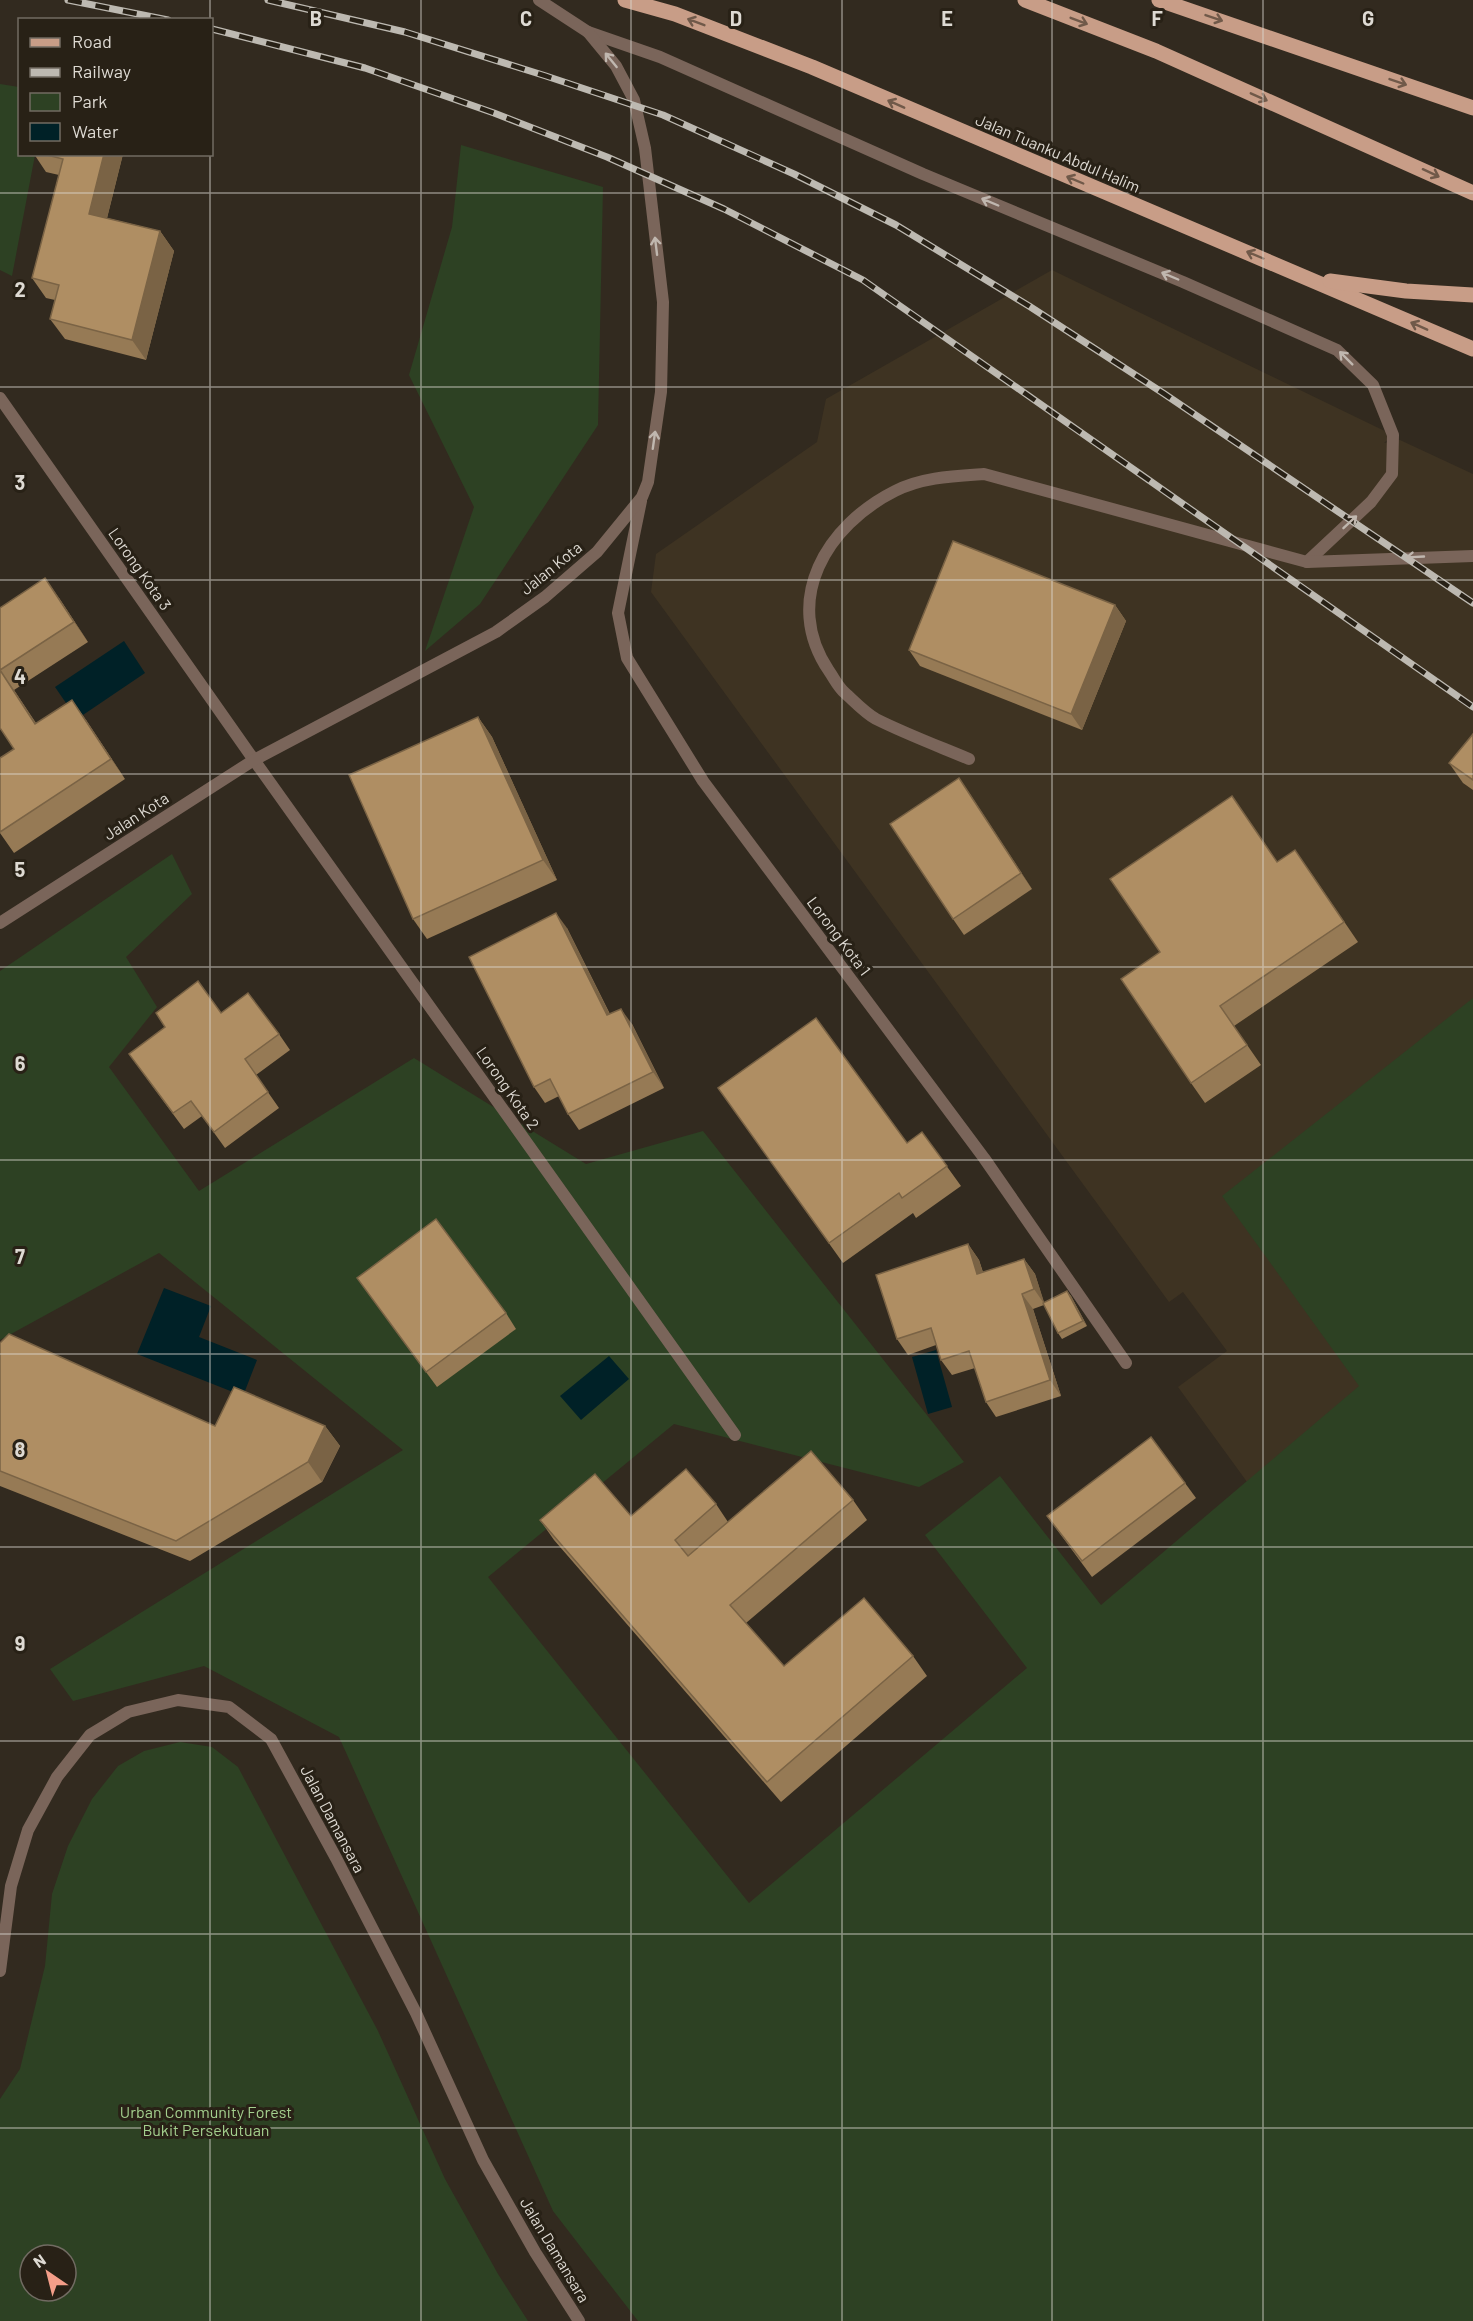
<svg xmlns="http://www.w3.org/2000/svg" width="1473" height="2321" font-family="Barlow,sans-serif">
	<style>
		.built { fill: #3e3322 }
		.green { fill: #2d4123; fill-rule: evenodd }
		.water { fill: #002127 }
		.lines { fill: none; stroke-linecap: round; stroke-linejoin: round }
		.service { stroke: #7a655a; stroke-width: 12 }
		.minor { stroke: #7a655a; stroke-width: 12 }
		.tertiary { stroke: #7a655a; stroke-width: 12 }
		.primary { stroke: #c89d87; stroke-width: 15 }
		.rail-casing { stroke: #bdb9b1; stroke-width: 7 }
		.rail { stroke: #282116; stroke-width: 4.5; stroke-dasharray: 14; stroke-linecap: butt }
		.wall { fill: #967a55 }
		.shaded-wall { fill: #7a6345 }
		.building { fill: #af8e63; stroke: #7a6345; stroke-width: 1.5 }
		.oneway { stroke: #705949 }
		.oneway2 { stroke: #c0b7af }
		.grid { fill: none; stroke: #dedad3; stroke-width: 1.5; stroke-opacity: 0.55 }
		.labels { text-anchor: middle; stroke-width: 6; stroke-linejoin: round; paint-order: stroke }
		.street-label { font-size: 16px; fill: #dedad3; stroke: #282116 }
		.park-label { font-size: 16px; fill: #a4d08e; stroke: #282116 }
		.grid-label { font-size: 20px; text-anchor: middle; font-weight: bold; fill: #dedad3; stroke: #282116; stroke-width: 6; stroke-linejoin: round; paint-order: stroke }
	</style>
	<rect width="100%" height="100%" fill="#322a1f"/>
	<polygon class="built" points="1052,270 1393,435 1384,443 1400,440 1473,474 1473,1438 1298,1552 1178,1387 1227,1351 1183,1292 1169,1302 651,592 656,554 817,442 826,399"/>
	<g class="green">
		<polygon points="0,84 19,87 20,154 35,155 12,276 0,270"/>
		<polygon points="461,145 603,187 598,425 480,604 425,651 474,507 409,375 452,227"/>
		<polygon points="172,854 192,894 126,957 157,1007 109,1067 199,1191 414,1058 586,1164 703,1131 964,1462 919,1487 674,1424 488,1577 749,1903 1027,1668 925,1535 1000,1476 1101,1605 1359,1386 1222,1196 1473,998 1473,2321 638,2321 553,2211 339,1737 204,1666 73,1701 50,1669 403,1450 159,1253 0,1340 0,971"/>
		<path d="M180 1742 212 1747 238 1767 378 2031 445 2179 498 2274 528 2321H0V2099L20 2069 45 1966 52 1894 68 1846 92 1799 118 1766 144 1751ZM30 2255H66V2291H30Z"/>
	</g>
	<g class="water">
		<polygon points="124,641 145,673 77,719 55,687"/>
		<polygon points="164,1288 211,1306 199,1337 257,1360 243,1396 137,1354"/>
		<polygon points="936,1350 952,1407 928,1414 912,1357"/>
		<polygon points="609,1356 629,1379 581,1420 560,1396"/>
	</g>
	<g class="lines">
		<g class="service">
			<polyline points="588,32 660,57 923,174 1183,282 1337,350 1373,385 1393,435 1392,474 1371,502 1307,562"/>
			<path d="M969 759C938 746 906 734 876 719 865 713 854 701 845 693 838 687 834 678 829 671 781 600 827 525 895 491 922 477 954 476 984 474L1307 562 1473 556"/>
		</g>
		<g class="minor">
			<polyline points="0,398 254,760 735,1435"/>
			<polyline points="641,501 618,613 627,658 703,781 984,1158 1126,1363"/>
			<polyline points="0,923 254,760 496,632 545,597 597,552 642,497 648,482 661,392 663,302 645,148 634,100 616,66 588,32 539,0"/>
		</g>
		<polyline class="tertiary" points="0,1971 11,1886 28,1830 57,1777 90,1735 128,1712 178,1700 229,1707 271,1739 336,1858 416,2013 483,2160 535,2252 579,2321"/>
		<g class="primary">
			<polyline points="625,0 675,14 812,67 1473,349"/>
			<polyline points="1025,0 1156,51 1473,193"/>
			<polyline points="1159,0 1473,108"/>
			<polyline points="1330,281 1406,291 1473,295"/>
		</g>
		<defs>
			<g id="rail">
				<polyline points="68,0 168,20"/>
				<polyline points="268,0 405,32 546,76 663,115 794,174 896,225 1029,306 1163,393 1473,603"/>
				<polyline points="212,29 365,68 494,113 607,157 724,209 863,280 1473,707"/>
			</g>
		</defs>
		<use href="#rail" class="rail-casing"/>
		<use href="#rail" class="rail"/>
	</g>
	<g class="wall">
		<polygon points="34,154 123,154 107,218 160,231 174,251 146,360 65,339 50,319 55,300 46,298 32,278 59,175 46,172"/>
		<polygon points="59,598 88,642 14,690 36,723 86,720 125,779 14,853 0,833 0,758 14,749 0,728 0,608"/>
		<polygon points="1115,605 1126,621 1082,730 920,666 909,650"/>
		<polygon points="478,717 492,737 557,880 427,939 413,919"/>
		<polygon points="1473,734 1473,790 1463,783 1449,763"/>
		<polygon points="959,778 1032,889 964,935 953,919"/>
		<polygon points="1277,862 1309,870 1358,942 1234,1026 1261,1065 1205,1103 1191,1083 1160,952"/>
		<polygon points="567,928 610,1014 632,1024 664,1088 579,1130 568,1114 559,1096 545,1103 534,1087"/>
		<polygon points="221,1013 279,1034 290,1050 256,1075 279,1108 225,1148 202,1116 184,1129 129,1054 165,1027"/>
		<polygon points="718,1088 907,1143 922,1132 961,1186 916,1218 913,1213 843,1263"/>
		<polygon points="968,1244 979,1260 983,1272 1024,1259 1035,1274 1044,1303 1067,1291 1071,1296 1087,1326 1062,1339 1058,1333 1044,1305 1033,1309 1061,1396 996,1417 986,1402 975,1368 952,1375 941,1360 936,1345 908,1355 897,1339"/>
		<polygon points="368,1293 506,1313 516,1329 437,1387"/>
		<polygon points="0,1343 215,1426 325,1426 340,1446 322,1482 190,1561 0,1486"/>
		<polygon points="1185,1483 1196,1498 1092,1577 1047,1516"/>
		<polygon points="853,1500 867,1520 746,1623 784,1666 913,1656 927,1676 781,1802 554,1540 540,1520 631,1516 716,1504 728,1522"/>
	</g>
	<g class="shaded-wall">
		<polygon points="104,154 123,154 103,234 89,214"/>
		<polygon points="160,231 174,251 146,360 132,340"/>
		<polygon points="45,578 59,598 88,642 74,622"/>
		<polygon points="1115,605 1126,621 1082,730 1071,714"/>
		<polygon points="0,670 14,690 49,744 35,724"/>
		<polygon points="72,700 86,720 125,779 111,759"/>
		<polygon points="478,717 492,737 557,880 543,860"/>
		<polygon points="959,778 970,794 1032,889 1021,873"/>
		<polygon points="556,913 567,928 618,1031 607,1015"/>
		<polygon points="621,1009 632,1024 664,1088 653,1072"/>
		<polygon points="968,1244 979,1260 988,1290 977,1274"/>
		<polygon points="1024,1259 1035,1274 1045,1305 1034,1289"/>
		<polygon points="1067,1291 1071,1296 1087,1326 1083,1321"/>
		<polygon points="1022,1294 1033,1309 1061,1396 1050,1380"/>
		<polygon points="325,1426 340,1446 322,1482 308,1462"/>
	</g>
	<g class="building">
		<polygon points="43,154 104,154 89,214 160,231 132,340 50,319 59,285 32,278 63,159"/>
		<polygon points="953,541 1115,605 1071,714 909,650"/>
		<polygon points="45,578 74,622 0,670 35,724 72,700 111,759 0,832 0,758 14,749 0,728 0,608"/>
		<polygon points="478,717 543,860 413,919 349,775"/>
		<polygon points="1473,734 1473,780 1449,763"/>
		<polygon points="959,778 1021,873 953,919 890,824"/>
		<polygon points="1232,796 1277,862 1295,850 1344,922 1220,1006 1247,1045 1191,1083 1121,979 1160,952 1110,879"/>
		<polygon points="556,913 607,1015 621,1009 653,1072 568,1114 550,1079 534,1087 469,957"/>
		<polygon points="198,981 221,1013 248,993 279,1034 245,1059 268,1092 214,1132 191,1101 173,1113 129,1054 165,1027 156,1013"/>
		<polygon points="816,1018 907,1143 922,1132 947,1166 902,1198 899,1193 829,1243 718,1088"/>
		<polygon points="436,1219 506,1313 426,1372 357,1278"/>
		<polygon points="968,1244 977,1274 1024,1259 1034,1289 1022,1294 1050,1380 986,1402 969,1351 941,1360 931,1328 897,1339 876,1275"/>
		<polygon points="1067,1291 1083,1321 1058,1333 1043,1303"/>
		<polygon points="9,1334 215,1426 234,1387 325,1426 308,1462 176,1541 0,1471 0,1343"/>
		<polygon points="1151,1437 1185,1483 1082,1561 1047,1516"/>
		<polygon points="811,1451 853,1500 730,1605 784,1666 864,1598 913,1656 767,1782 540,1520 595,1474 631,1516 686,1469 716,1504 675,1540 688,1556"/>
	</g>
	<defs><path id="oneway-shaft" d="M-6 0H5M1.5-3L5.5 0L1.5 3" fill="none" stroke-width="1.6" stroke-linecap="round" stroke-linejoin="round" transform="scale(1.5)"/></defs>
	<g class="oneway">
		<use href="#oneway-shaft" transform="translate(1214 18) rotate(19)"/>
		<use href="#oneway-shaft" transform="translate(1079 21) rotate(21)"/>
		<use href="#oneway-shaft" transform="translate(696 22) rotate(-159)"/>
		<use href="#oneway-shaft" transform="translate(1398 82) rotate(19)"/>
		<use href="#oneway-shaft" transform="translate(1259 97) rotate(24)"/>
		<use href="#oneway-shaft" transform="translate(896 104) rotate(-156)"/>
		<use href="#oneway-shaft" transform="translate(1431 173) rotate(25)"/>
		<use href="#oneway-shaft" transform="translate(1075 180) rotate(-157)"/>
		<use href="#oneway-shaft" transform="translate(1255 255) rotate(-157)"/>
		<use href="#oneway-shaft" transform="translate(1419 326) rotate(-156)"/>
	</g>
	<g class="oneway2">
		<use href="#oneway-shaft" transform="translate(611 60) rotate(-129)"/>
		<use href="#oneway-shaft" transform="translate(990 202) rotate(-157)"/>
		<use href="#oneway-shaft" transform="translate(656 246) rotate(-97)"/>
		<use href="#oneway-shaft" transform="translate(1170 276) rotate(-157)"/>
		<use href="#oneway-shaft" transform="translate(1346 358) rotate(-135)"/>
		<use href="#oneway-shaft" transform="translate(654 440) rotate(-82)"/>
		<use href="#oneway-shaft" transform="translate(1350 522) rotate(-43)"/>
		<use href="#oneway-shaft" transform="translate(1415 557) rotate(177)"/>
	</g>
	<path class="grid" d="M210 0V20M421 0V2321M631 0V2321M842 0V2321M1052 0V2321M1263 0V2321M210 154V2321M0 193H1473M0 387H1473M0 580H1473M0 774H1473M0 967H1473M0 1160H1473M0 1354H1473M0 1547H1473M0 1741H1473M0 1934H1473M0 2128H1473"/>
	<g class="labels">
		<g class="street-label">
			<text transform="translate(1058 153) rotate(23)" y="6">Jalan Tuanku Abdul Halim</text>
			<text transform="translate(551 568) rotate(-39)" y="6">Jalan Kota</text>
			<text transform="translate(140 569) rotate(55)" y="6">Lorong Kota 3</text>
			<text transform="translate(136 816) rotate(-33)" y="6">Jalan Kota</text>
			<text transform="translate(839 936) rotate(53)" y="6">Lorong Kota 1</text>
			<text transform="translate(508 1088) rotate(55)" y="6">Lorong Kota 2</text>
			<text transform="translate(333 1819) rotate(62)" y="6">Jalan Damansara</text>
			<text transform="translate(555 2250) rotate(59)" y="6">Jalan Damansara</text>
		</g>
		<g class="park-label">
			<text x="206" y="2118">Urban Community Forest<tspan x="206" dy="18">Bukit Persekutuan</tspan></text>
		</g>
	</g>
	<g class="grid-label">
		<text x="316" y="26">B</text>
		<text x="526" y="26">C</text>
		<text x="736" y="26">D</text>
		<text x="947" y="26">E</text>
		<text x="1157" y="26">F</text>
		<text x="1368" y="26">G</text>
		<text x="20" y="297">2</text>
		<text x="20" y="490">3</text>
		<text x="20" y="684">4</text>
		<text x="20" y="877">5</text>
		<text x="20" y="1071">6</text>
		<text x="20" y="1264">7</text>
		<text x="20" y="1457">8</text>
		<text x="20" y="1651">9</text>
	</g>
	<rect x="18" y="18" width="195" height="138" fill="#282116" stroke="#716b62" stroke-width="1.5"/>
	<rect x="30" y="38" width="30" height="9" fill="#c89d87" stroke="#716b62" stroke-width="1.5"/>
	<text x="72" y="48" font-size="18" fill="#dedad3">Road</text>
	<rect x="30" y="68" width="30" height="9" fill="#bdb9b1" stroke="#716b62" stroke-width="1.5"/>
	<text x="72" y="78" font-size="18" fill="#dedad3">Railway</text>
	<rect x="30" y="93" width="30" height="18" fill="#2d4123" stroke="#716b62" stroke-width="1.5"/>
	<text x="72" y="108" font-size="18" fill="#dedad3">Park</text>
	<rect x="30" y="123" width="30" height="18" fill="#002127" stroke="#716b62" stroke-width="1.5"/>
	<text x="72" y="138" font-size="18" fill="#dedad3">Water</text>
	<g transform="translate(48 2273) rotate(325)"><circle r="28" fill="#282116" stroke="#716b62" stroke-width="1.5"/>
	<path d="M0-4.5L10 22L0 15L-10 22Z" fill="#f49e89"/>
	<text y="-9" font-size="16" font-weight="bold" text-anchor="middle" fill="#dedad3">N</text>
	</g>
</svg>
